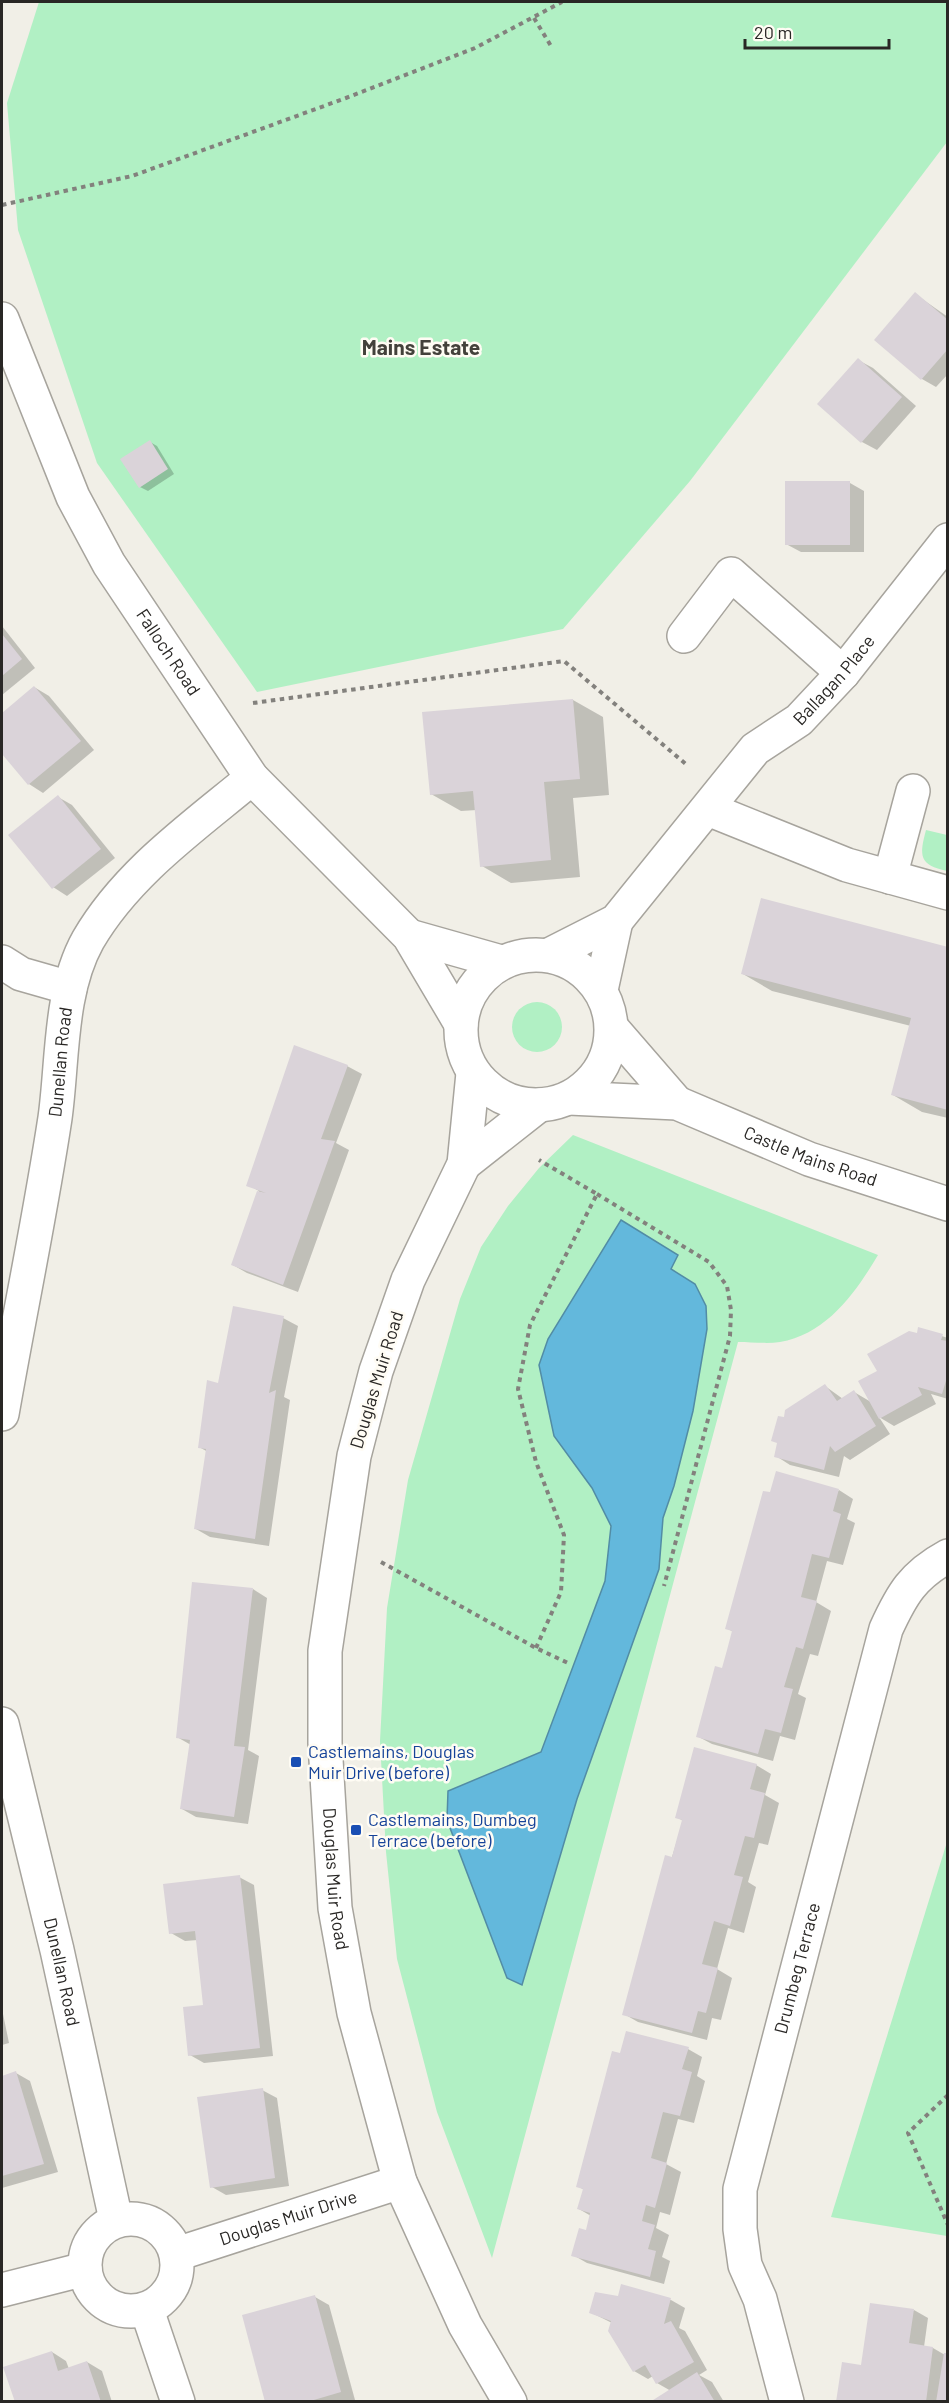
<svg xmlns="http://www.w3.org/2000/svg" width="949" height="2403" font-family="Barlow,sans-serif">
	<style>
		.green { fill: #b1f0c4 }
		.water { fill: #63b8dc; stroke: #528ca5; stroke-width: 1.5 }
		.shadow { fill: #0003 }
		.building { fill: #dad3d9 }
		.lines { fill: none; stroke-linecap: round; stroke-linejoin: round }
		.minor-casing { stroke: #a7a49d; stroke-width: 36 }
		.path { stroke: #83817d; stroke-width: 4; stroke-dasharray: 4.5 4.5; stroke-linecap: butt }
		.minor { stroke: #fff; stroke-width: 33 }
		.transit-dot { fill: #1a4fb4; stroke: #fffcf4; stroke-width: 2 }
		.labels { text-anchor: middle; stroke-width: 5; stroke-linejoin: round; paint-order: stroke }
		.street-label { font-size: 18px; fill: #292725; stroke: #fffcf4 }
		.transit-label { font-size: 18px; fill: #164399; stroke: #fffcf4; text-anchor: start }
		.quarter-label { font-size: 21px; font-weight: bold; fill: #43413b; stroke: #fffcf4 }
	</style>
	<rect width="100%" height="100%" fill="#f1efe7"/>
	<g class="green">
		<polygon points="39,2 947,2 947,142 690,481 563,629 257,692 97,463 18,230 7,103"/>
		<path d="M926 830 947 835V871C919 865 919 856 926 830Z"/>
		<circle cx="537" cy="1027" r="25"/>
		<path d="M573 1135 878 1255C856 1292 827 1334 780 1342 767 1344 752 1342 738 1342L492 2258 437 2112 397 1959 386 1852 380 1741 387 1608 408 1480 460 1299 481 1247 508 1206 539 1168Z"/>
		<polygon points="947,1842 947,2236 831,2217"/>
	</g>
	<polygon class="water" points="621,1220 678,1255 671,1269 695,1284 706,1306 707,1329 693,1411 674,1486 663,1518 659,1569 577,1799 522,1985 507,1978 447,1820 448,1791 541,1752 605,1581 611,1526 592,1488 554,1436 539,1365 548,1339"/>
	<g class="shadow">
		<polygon points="915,294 948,317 948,374 936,387 922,379"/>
		<polygon points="858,360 873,368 916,406 877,450 862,442 819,404"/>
		<polygon points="150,442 157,446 174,474 148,491 140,487"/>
		<polygon points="850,483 864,491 864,552 801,552 786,544"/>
		<polygon points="2,626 35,668 2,695"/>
		<polygon points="34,687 49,696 94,750 43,793 29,784 2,752 2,715"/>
		<polygon points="573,700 603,717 609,795 573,798 580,877 511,883 482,866 477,810 461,811 431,794 424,714"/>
		<polygon points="58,797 72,805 115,858 67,896 53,887"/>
		<polygon points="948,948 948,1118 922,1112 893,1095 911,1026 772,991 743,974"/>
		<polygon points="347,1066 362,1074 336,1143 349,1150 298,1292 247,1273 233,1265 259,1191 248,1185"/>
		<polygon points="283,1318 298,1326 284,1397 290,1400 269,1546 210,1537 196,1529 208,1452 199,1447 219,1385"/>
		<polygon points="919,1329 948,1338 948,1399 931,1394 936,1404 894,1426 879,1417 890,1434 850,1460 844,1456 839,1477 790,1465 776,1456 785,1419 825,1386 843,1399 854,1392 871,1402 879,1372 918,1335"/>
		<polygon points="839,1490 853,1499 847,1519 855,1523 843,1565 827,1561 816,1602 831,1611 818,1656 810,1654 798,1694 806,1698 795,1740 780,1736 773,1761 712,1744 697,1736 723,1670 733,1632 727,1628"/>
		<polygon points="253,1589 267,1598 248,1750 259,1756 248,1824 196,1817 182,1809 191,1745 177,1737"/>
		<polygon points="756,1765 771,1774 765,1795 779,1803 768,1845 759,1843 748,1882 756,1887 744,1933 728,1928 717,1969 732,1978 721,2020 712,2018 707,2040 638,2022 624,2014 683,1821 677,1817"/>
		<polygon points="239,1877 254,1885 273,2056 204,2063 190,2055 205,2006 198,1940 185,1941 171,1933"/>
		<polygon points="2,2009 9,2043 2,2045"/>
		<polygon points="688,2049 702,2057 697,2076 705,2081 694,2123 678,2119 666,2164 681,2172 670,2215 660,2212 656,2228 669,2235 662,2257 670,2261 664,2284 587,2263 573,2255 587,2232 591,2216 579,2209 584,2190 578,2186 621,2055"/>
		<polygon points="16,2073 30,2081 58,2172 2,2188 2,2077"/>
		<polygon points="262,2090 277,2098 289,2186 226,2195 212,2187"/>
		<polygon points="622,2286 671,2300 685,2308 679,2328 685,2331 707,2370 699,2375 712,2382 724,2402 653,2402 671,2391 657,2383 653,2376 648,2379 634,2371 612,2323 590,2312 619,2297"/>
		<polygon points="315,2297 329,2305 355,2400 267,2402"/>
		<polygon points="914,2310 928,2318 924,2347 933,2348 945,2355 948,2402 838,2402 862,2367"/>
		<polygon points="52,2352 66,2361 69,2369 87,2362 102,2371 112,2402 17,2402"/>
	</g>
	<g class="building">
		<polygon points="915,292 948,320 948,349 921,380 874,340"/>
		<polygon points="858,358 902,397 861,443 817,404"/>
		<polygon points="150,440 168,469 139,488 120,459"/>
		<rect x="785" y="481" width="65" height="64"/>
		<polygon points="2,634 22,659 2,676"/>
		<polygon points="34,686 81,741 28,785 2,754 2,713"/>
		<polygon points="573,699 580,779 544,782 551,860 480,867 473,791 430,795 422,712"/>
		<polygon points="58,795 101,849 52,889 8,835"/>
		<polygon points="761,898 948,947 948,1110 891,1095 911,1018 741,974"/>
		<polygon points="294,1045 348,1065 321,1139 335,1141 283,1285 231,1265 257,1191 266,1193 246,1186"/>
		<polygon points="233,1306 284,1316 269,1393 276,1390 255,1539 194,1529 206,1449 198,1448 207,1380 218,1383"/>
		<polygon points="918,1327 943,1334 941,1340 948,1341 948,1374 942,1394 918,1387 922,1395 879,1419 858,1381 877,1371 867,1354 909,1331 917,1333"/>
		<polygon points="825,1384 837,1401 854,1390 876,1426 835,1452 830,1446 824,1470 774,1457 777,1443 771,1441 778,1416 784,1417 785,1410"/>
		<polygon points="776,1471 839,1489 833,1511 841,1514 829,1558 812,1554 801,1597 817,1601 803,1649 796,1647 784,1687 793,1689 781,1733 765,1729 758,1754 696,1737 715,1666 722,1668 727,1650 732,1631 725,1629 763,1491 770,1492"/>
		<polygon points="192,1582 253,1588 234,1746 245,1747 234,1817 180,1809 190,1740 176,1738"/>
		<polygon points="694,1747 757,1764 750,1789 765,1793 754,1838 745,1836 734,1875 743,1877 730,1926 714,1921 702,1964 718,1968 706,2013 698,2011 692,2033 622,2015 665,1855 672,1857 677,1838 682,1820 675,1818"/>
		<polygon points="240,1875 260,2048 188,2056 183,2007 203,2005 195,1931 169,1934 163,1884"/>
		<polygon points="626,2031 689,2047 682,2069 692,2072 680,2116 663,2112 651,2158 667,2163 655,2208 646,2205 642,2221 655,2225 648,2249 656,2251 650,2277 571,2256 579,2228 586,2230 590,2213 577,2209 583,2189 576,2187 612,2051 620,2053"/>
		<polygon points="16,2071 44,2164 2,2176 2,2076"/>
		<polygon points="263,2088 275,2178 210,2188 197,2097"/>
		<polygon points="621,2284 671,2298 664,2324 671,2321 694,2362 656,2384 645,2365 633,2372 608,2331 611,2321 589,2313 595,2292 618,2296"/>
		<polygon points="315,2295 341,2392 307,2402 265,2402 242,2315"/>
		<polygon points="870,2303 914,2309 909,2343 933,2347 926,2402 836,2402 842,2362 861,2365"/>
		<polygon points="52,2351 58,2371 87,2361 101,2402 15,2402 3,2367"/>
		<polygon points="944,2353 948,2353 948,2402 936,2402"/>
		<polygon points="697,2372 715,2402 650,2402"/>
	</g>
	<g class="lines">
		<defs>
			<g id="minor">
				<path id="s1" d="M2 319 73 497 109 564 252 778 409 936 461 1024"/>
				<polyline points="684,636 731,574 843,673"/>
				<polyline points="708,809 847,865 948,893"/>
				<polyline points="890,877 913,791"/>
				<polyline points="409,936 501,962"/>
				<circle cx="536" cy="1030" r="75"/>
				<path id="s2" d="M549 955 616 921 755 749 799 720 843 673 948 540"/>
				<polyline points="2,962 21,974 70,988"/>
				<polyline points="601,990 616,921"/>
				<polyline points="612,1028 677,1103"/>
				<path id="s3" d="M473 1073 464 1164 408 1280 376 1371 354 1456 325 1651V1743L335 1908 354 2013 400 2182 465 2325 510 2402"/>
				<path id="s4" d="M569 1098 677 1103 809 1159 948 1204"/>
				<polyline points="464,1164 539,1105"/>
				<path id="s5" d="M2 1414C19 1316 40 1217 55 1118 63 1061 59 992 88 940 127 873 193 827 252 778"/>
				<path id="s6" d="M2 1724 57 1950 116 2220"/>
				<circle cx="131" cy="2265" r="46"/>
				<path id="s7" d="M177 2254 400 2182"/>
				<polyline points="2,2290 85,2269"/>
				<polyline points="147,2310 178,2402"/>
				<path id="s8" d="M787 2402 760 2299 745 2265 740 2229V2189L886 1629C902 1594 913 1575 948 1556"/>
			</g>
		</defs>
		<use href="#minor" class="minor-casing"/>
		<g class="path">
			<polyline points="534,18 551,46"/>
			<polyline points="2,205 132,176 346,98 475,48 562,2"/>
			<polyline points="253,703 564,661 687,765"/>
			<polyline points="597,1194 709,1262 727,1286 731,1310 730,1336 664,1586"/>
			<polyline points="381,1562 536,1648 568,1663"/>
			<polyline points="536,1648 561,1592 564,1535 536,1462 518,1389 530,1325 597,1194 539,1160"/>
			<polyline points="948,2095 908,2133 948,2225"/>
		</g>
		<use href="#minor" class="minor"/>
	</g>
	<g class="transit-dot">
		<rect x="290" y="1756" width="12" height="12" rx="3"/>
		<rect x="350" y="1824" width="12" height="12" rx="3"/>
	</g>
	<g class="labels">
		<g class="street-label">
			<text dy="6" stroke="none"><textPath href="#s1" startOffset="374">Falloch Road</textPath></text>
			<text dy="6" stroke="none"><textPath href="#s2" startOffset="402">Ballagan Place</textPath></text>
			<text dy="6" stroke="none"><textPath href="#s5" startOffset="357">Dunellan Road</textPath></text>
			<text dy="6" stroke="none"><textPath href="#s4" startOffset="252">Castle Mains Road</textPath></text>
			<text transform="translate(377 1380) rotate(-73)" y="6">Douglas Muir Road</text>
			<text dy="6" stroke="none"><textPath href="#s3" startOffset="830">Douglas Muir Road</textPath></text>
			<text dy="6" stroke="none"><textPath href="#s8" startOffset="448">Drumbeg Terrace</textPath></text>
			<text dy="6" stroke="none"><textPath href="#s6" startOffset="255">Dunellan Road</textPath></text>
			<text dy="6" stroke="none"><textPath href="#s7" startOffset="117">Douglas Muir Drive</textPath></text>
		</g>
		<g class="transit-label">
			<text x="308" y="1758">Castlemains, Douglas<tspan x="308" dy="21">Muir Drive (before)</tspan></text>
			<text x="368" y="1826">Castlemains, Dumbeg<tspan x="368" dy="21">Terrace (before)</tspan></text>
		</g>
		<g class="quarter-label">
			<text x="421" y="355">Mains Estate</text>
		</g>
	</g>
	<rect width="949" height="2403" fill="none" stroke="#292725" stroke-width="6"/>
	<path d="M745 39v9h144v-9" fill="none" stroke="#292725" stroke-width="3"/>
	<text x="754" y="39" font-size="18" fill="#292725" stroke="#fffcf4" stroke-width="4.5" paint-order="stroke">20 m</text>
</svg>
